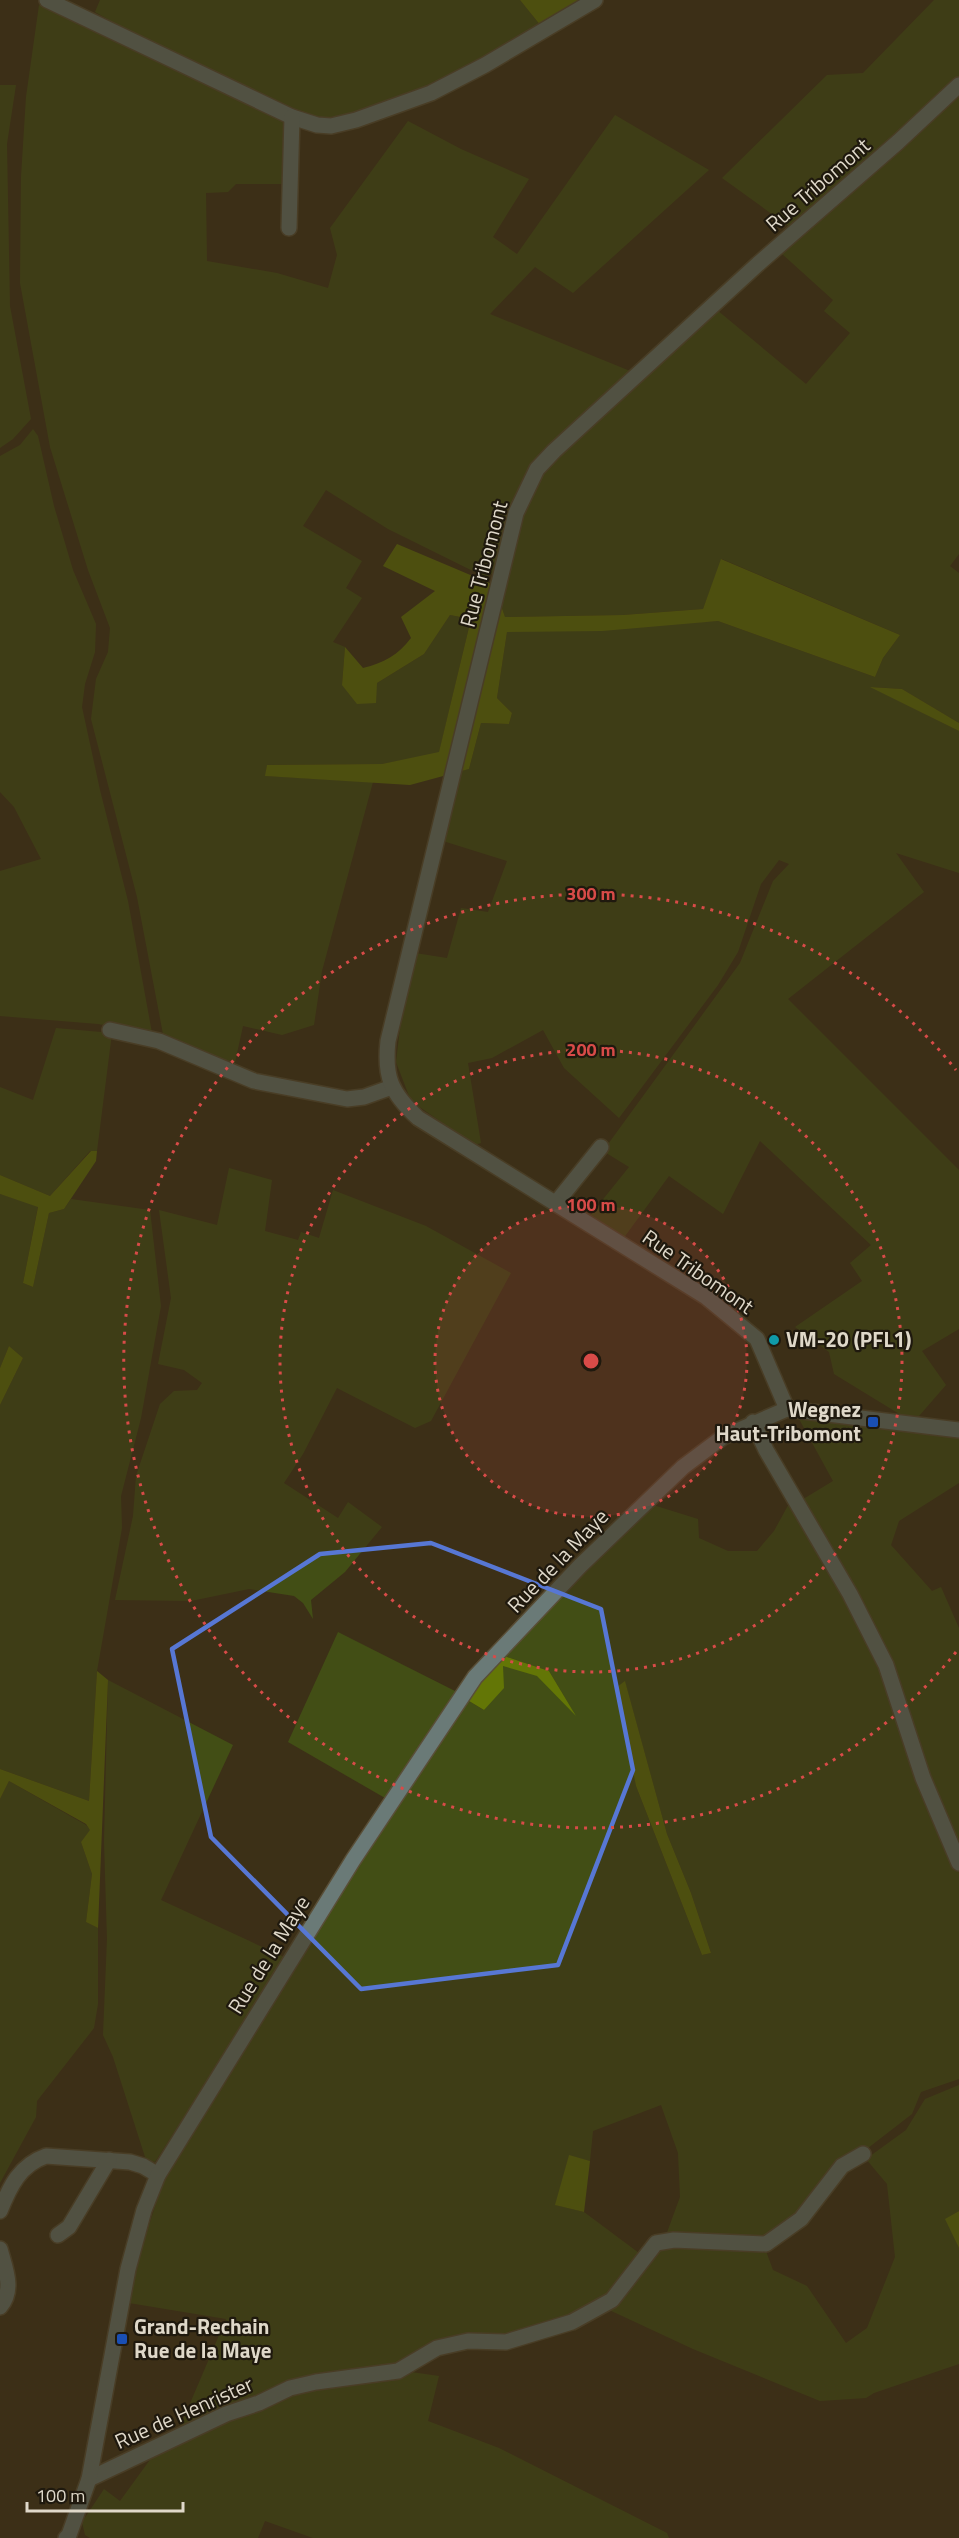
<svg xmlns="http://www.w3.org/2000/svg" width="959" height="2538" font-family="'Titillium Web',sans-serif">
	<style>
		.green { fill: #424e15; fill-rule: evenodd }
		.forest { fill: #637606 }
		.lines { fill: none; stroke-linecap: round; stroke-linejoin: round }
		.minor-casing { stroke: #594e37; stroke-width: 18 }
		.minor { stroke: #6a7a77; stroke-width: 15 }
		.marked { fill: none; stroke: #5777d4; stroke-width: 4.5; stroke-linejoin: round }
		.ring { fill: none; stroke: #d84b48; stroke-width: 3; stroke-dasharray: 3 6 }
		.culture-dot { fill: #0f9aa8; stroke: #1f190e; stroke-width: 2 }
		.transit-dot { fill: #1a4fb4; stroke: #1f190e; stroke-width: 2 }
		.labels { text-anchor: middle; stroke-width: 4.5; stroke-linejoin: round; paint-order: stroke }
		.street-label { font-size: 21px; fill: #dfd8c9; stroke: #1f190e }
		.poi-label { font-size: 21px; font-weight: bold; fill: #dfd8c9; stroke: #1f190e; text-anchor: start }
		.centre { fill: #d84b48; stroke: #1f190e; stroke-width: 3 }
		.ring-label { font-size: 18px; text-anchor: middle; font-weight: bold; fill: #d84b48; stroke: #1f190e; stroke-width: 4.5; stroke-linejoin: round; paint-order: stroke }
	</style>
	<rect width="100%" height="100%" fill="#3c3017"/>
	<g class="green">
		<path d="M100 0H520L541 26C481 59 372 128 303 116L142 39 95 12Z"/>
		<polygon points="934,0 959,0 959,78 794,230 722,178 827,75 863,73"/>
		<polygon points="39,5 124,41 284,119 283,184 236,184 228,192 206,193 207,261 277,273 328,288 337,255 330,228 408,121 461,149 529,179 493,237 517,254 615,115 709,170 573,293 535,267 490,314 635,373 541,454 496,572 485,577 388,529 326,490 303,526 362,561 346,588 362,598 333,642 345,647 342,685 377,683 424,654 450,615 471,619 439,753 382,764 267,765 266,776 373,782 322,971 314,1025 282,1035 243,1026 234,1067 163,1034 137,897 91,719 96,679 108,652 110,628 88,570 50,447 20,283 21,177 26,97"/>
		<polygon points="0,85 16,85 7,144 10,306 31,419 13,439 0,448"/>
		<polygon points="959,97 959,554 950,566 959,573 959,723 902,689 872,687 959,731 959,873 896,853 924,892 788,999 959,1170 959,1329 922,1351 946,1385 919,1416 901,1415 834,1374 829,1352 795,1327 862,1281 850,1263 871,1245 760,1141 723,1214 669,1176 623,1239 588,1218 629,1167 603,1151 740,963 773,881 789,864 779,860 761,884 738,952 718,985 619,1118 564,1068 543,1030 492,1058 468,1063 481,1143 474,1145 411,1101 396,1062 403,1003 415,953 447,958 461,908 488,912 507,861 443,841 461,771 469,769 481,723 509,724 512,713 497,698 507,632 718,621 875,677 883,658 900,635 722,559 703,609 623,615 505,617 499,600 522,508 548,465 717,310 806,384 850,333 824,311 833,300 781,253"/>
		<polygon points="33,429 38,436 54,506 73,570 96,624 95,652 85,684 82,707 100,790 128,901 152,1033 98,1024 0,1016 0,871 41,859 14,807 0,792 0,456 20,445"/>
		<polygon points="56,1028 112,1033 97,1151 90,1151 50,1196 0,1175 0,1087 33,1100"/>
		<polygon points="229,1168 272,1180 265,1231 298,1240 301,1232 319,1238 333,1190 426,1226 511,1273 431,1421 415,1428 337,1388 303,1454 284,1483 338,1518 348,1502 382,1527 345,1572 311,1600 313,1619 303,1603 294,1596 249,1589 191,1601 115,1600 133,1516 136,1476 160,1404 174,1391 197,1390 202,1383 184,1370 158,1364 171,1298 159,1210 217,1225"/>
		<polygon points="0,1194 38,1206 23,1283 33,1287 49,1213 64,1209 71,1199 150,1210 161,1306 141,1418 121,1496 122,1528 97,1671 89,1801 0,1769 0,1405 23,1358 9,1346 0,1368"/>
		<polygon points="799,1419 959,1436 959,1483 899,1521 891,1545 932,1591 941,1587 959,1628 959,1852 908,1724 800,1501 833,1481"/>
		<path d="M791 1500 879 1657 919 1775 959 1873V2079L921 2092 912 2114 859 2155 802 2212 769 2237 665 2238 680 2197 678 2153 661 2105 593 2131 590 2161 569 2156 556 2205 584 2212 643 2256 601 2300 570 2319 494 2336 387 2369 292 2380 177 2434 226 2319 129 2303 135 2269 165 2175 464 1698 484 1710 502 1665 537 1675 574 1713 549 1671 501 1655 650 1504 698 1519 699 1538 728 1551H757L774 1531ZM625 1682 667 1834 691 1893 711 1953 702 1955 636 1786Z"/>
		<polygon points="338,1632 457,1692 385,1798 288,1742"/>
		<polygon points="108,1680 233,1745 161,1900 286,1958 155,2162 146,2160 113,2057 103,2035 107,1939 104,1841"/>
		<polygon points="9,1781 86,1825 91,1830 81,1842 92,1874 86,1922 98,1928 98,2004 94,2028 37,2101 36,2117 0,2183 0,1799"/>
		<polygon points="959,2085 959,2211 946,2219 959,2248 959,2364 874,2393 866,2398 820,2401 693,2349 605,2308 659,2245 763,2243 773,2270 807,2286 846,2343 867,2328 895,2257 887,2184 866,2159 906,2130 925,2099"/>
		<polygon points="404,2371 439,2376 428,2421 499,2448 667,2533 669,2538 313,2538 265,2521 258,2538 90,2538 85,2535 82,2522 104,2489 120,2501 152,2457 295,2388"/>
	</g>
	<g class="forest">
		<polygon points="520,0 584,0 541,26"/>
		<path d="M397 544 494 585 505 617 623 615 703 609 721 559 900 635 883 658 875 677 718 621 602 631 507 632 497 698 512 713 509 724 481 723 469 769 410 785 265 776 267 765 382 764 439 752 471 619 450 615 424 654 377 683 376 703 357 704 342 685 345 647 363 668C384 663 398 655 411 638L401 617 435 591 383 566Z"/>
		<polygon points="870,687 902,689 959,723 959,731"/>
		<polygon points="91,1151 97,1151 96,1161 64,1209 49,1213 33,1287 23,1283 38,1207 0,1194 0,1175 50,1196"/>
		<polygon points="9,1346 23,1358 0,1405 0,1368"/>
		<polygon points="501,1655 549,1671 576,1716 537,1676 503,1666 504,1688 484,1710 464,1698"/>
		<polygon points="97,1671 108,1680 98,1928 86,1922 92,1874 81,1842 90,1830 86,1824 9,1781 0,1799 0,1769 89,1801"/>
		<polygon points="625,1681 667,1834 691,1893 711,1953 702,1955 636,1786 617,1687"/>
		<polygon points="569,2155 590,2161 584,2212 555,2205"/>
		<polygon points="959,2211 959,2248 945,2219"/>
	</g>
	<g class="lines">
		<defs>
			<g id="minor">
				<polyline points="47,0 292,117 317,125 331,126 356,120 431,93 485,65 595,0"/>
				<polyline points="289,228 292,117"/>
				<polyline points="110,1030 159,1041 254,1081 347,1099 364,1097 392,1087"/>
				<polyline points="556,1203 601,1147"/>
				<path d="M787 1409 757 1339 706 1297 418 1118C391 1093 384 1077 388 1041L516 513 537 469 554 451 758 264 898 142 959 85"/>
				<polyline points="753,1422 766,1450 850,1594 886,1665 923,1778 959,1863"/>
				<path d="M0 2211C10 2186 20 2165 46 2156L130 2162 143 2166 158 2175"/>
				<polyline points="58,2235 69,2227 109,2160"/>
				<path d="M0 2249C5 2268 15 2290 0 2307"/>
				<polyline points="89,2479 226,2414 259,2403 290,2388 316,2382 398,2371 437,2348 468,2341 506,2342 572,2322 612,2300 656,2243 674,2240 766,2244 801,2219 842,2166 863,2154"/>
				<polyline points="66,2538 69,2535 89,2479 128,2269 144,2210 158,2175 353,1860 475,1677 580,1566 683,1467 723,1437 787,1409 959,1430"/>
			</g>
		</defs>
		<use href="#minor" class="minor-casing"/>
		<use href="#minor" class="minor"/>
	</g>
	<path d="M0 0H959V2538H0ZM431 1543 601 1609 633 1770 558 1965 361 1989 211 1837 172 1649 320 1554Z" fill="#3c3017" fill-opacity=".55" fill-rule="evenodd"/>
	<path class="marked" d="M431 1543 601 1609 633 1770 558 1965 361 1989 211 1837 172 1649 320 1554Z"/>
	<circle cx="591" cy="1361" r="156" fill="#d84b48" fill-opacity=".12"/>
	<g class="ring">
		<circle cx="591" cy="1361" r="156"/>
		<circle cx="591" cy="1361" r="311"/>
		<path d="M956 1652A467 467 0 1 1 956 1070"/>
	</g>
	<circle class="culture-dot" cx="774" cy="1340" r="6"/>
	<g class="transit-dot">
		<rect x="867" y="1416" width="12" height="12" rx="3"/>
		<rect x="116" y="2333" width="12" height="12" rx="3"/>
	</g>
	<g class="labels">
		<g class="street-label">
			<text transform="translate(818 185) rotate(-41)" y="7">Rue Tribomont</text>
			<text transform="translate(484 564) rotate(-75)" y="7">Rue Tribomont</text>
			<text transform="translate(698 1272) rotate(35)" y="7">Rue Tribomont</text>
			<text transform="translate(558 1561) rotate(-46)" y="7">Rue de la Maye</text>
			<text transform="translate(269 1955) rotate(-58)" y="7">Rue de la Maye</text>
			<text transform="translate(184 2413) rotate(-24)" y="7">Rue de Henrister</text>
		</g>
		<g class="poi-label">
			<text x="786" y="1347">VM-20 (PFL1)</text>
			<text x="861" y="1417" text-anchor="end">Wegnez<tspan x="861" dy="24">Haut-Tribomont</tspan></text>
			<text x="134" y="2334">Grand-Rechain<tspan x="134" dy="24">Rue de la Maye</tspan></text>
		</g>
	</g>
	<circle cx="591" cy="1361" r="9" class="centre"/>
	<g class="ring-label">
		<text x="591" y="900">300 m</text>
		<text x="591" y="1056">200 m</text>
		<text x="591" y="1211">100 m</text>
	</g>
	<path d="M27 2502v9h156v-9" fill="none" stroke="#dfd8c9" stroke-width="3"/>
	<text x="36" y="2502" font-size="18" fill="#dfd8c9" stroke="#1f190e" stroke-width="4.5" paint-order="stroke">100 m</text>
</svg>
